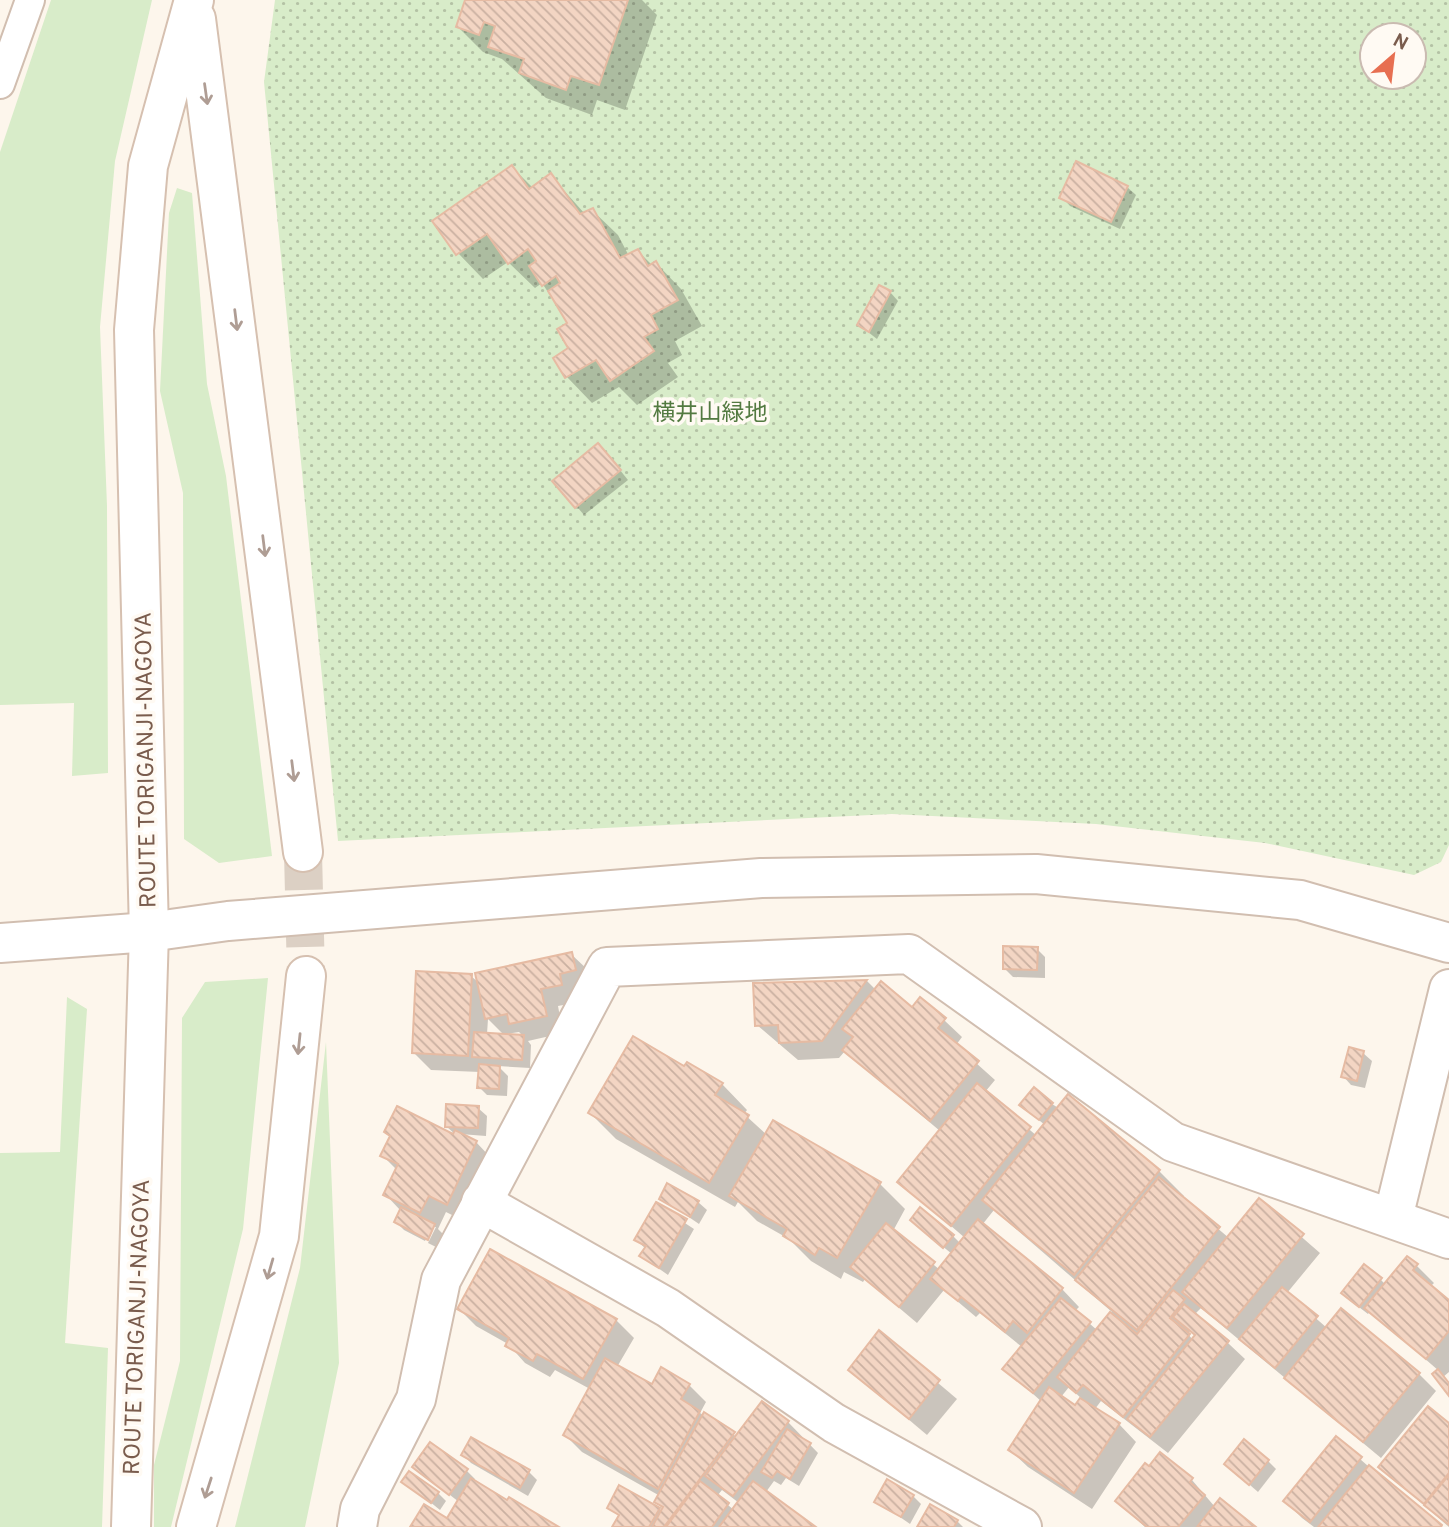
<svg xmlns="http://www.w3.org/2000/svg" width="1449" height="1527" font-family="Overpass,'Noto Sans JP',sans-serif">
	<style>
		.green { fill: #d8ecc9 }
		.park { fill: url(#park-dots); fill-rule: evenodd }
		.shadow { fill: #0003; fill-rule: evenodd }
		.building { fill: url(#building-back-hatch); stroke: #e6bba3; stroke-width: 2 }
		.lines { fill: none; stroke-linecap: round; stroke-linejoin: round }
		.secondary-tunnel { stroke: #dcd0c4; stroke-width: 38; stroke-dasharray: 38 19; stroke-linecap: butt }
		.service-casing { stroke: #d1beb0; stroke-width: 32 }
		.minor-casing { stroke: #d1beb0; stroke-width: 42 }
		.tertiary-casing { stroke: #d1beb0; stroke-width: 42 }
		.secondary-casing { stroke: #d6c0b0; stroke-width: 42 }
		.service { stroke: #fff; stroke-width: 28 }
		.minor { stroke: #fff; stroke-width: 38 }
		.tertiary { stroke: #fff; stroke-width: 38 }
		.secondary { stroke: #fff; stroke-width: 38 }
		.oneway { stroke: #af9d94 }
		.labels { text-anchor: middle; stroke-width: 7; stroke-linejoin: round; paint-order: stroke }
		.park-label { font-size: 23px; fill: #537a41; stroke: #fffaf3 }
		.street-label { font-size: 23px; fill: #7a5c4d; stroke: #fffaf3 }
	</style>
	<defs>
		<pattern id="park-dots" width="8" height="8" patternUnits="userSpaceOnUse" patternTransform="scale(1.75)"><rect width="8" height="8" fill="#d8ecc9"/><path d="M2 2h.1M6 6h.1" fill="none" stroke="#b4c2a5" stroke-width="1.8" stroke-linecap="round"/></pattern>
		<pattern id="building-back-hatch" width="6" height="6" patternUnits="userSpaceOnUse" patternTransform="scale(1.75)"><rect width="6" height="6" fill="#f3d5c3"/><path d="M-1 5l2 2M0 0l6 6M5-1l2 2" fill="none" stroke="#cab0a1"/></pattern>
	</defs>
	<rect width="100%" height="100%" fill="#fdf6ec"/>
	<g class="green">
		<polygon points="51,0 152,0 115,161 100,327 107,506 108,773 72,776 74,703 0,705 0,152"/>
		<polygon points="177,188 192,193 207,384 226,476 272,856 219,863 184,839 183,493 160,391 169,213"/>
		<polygon points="268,978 243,1229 171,1527 154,1527 154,1465 180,1361 182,1018 205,982"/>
		<polygon points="67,997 87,1009 65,1343 108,1348 102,1527 0,1527 0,1153 60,1152"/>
		<polygon points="326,1042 339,1363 305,1527 235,1527 300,1268"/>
	</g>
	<path class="park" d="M275 0H1449V845L1441 862 1414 875 1265 843 1096 824 892 814 338 841 264 82ZM1372 35H1414V77H1372Z"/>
	<g class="shadow">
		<polygon points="467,0 642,0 657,15 625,110 597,100 592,115 546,98 502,59 483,52 458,27"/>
		<polygon points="512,167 533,188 551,176 585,214 592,210 618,235 629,256 638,251 652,265 656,263 681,289 702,326 675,341 682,355 668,363 678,377 637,405 619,387 592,403 567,377 556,358 571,349 569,324 542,283 535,288 508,262 483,279 458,253"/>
		<polygon points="1127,187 1136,195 1120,229 1070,206 1062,197"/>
		<polygon points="890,292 898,301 877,339 859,325"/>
		<polygon points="607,454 628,480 584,515 555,481"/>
		<polygon points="1037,949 1045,957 1045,978 1013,977 1005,969"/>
		<path d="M571 954 589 971 579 1002 558 1006 563 1033 528 1041 531 1045 530 1068 498 1066 508 1076 507 1096 487 1095 479 1087 480 1072 431 1070 413 1052 471 976 479 983ZM488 1019 504 1035 487 1034ZM519 1032 524 1037 507 1036V1034Z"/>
		<path d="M867 981 876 990 912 1009 944 1020 962 1037 956 1045 995 1080 985 1092 1037 1136 1045 1125 1030 1113 1052 1104 1159 1171 1184 1196 1183 1199 1229 1238 1259 1200 1320 1253 1287 1293 1327 1328 1419 1374 1436 1391 1381 1458 1201 1308 1196 1313 1245 1359 1168 1453 1101 1401 1095 1409 1119 1424 1136 1442 1092 1509 1028 1467 1010 1450 1042 1402 1005 1369 1022 1347 980 1313 976 1317 944 1290 917 1323 865 1279 863 1282 844 1272 841 1279 811 1261 789 1239 757 1221 738 1202 735 1207 616 1139 590 1113 685 1068 722 1084 747 1110 744 1114 767 1135 880 1184 905 1209 893 1231 940 1270 952 1254 920 1228 953 1236 961 1244 965 1238 899 1181 940 1131 845 1051 839 1058 798 1060 757 1025 755 985ZM994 1210 1112 1312 1097 1330 1075 1311 1079 1307 1062 1289 982 1225ZM1190 1331 1196 1336 1193 1340 1188 1334ZM1069 1387 1082 1399 1076 1407 1061 1397Z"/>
		<polygon points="1363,1053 1372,1061 1365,1088 1351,1085 1343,1076"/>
		<polygon points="478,1108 487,1116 486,1136 460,1134 476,1142 493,1160 464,1221 446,1212 438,1229 443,1234 436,1247 428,1243 436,1227 432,1227 425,1241 404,1230 396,1222 401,1211 386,1195 397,1170 382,1155 458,1137 446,1126"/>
		<polygon points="661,1198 698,1202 707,1210 699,1224"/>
		<polygon points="656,1204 694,1229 668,1275 641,1256 646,1249 636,1240"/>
		<polygon points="1416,1265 1434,1283 1430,1287 1449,1302 1449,1372 1443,1377 1449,1383 1449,1393 1439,1371 1370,1311 1368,1314 1351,1301 1381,1280 1386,1285"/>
		<path d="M459 1309 616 1320 634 1338 617 1367 652 1386 689 1385 706 1402 700 1413 737 1437 788 1422 818 1453 799 1486 786 1478 781 1485 774 1481 766 1492 813 1527H614L620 1517 609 1508 620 1488 667 1513 656 1502 660 1496 582 1452 565 1435 590 1389 555 1370 550 1377 525 1363 508 1344 476 1326ZM722 1490 739 1503 734 1510 717 1496Z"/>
		<polygon points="879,1333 957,1399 927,1435 850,1370"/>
		<polygon points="1449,1425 1449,1527 1380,1467"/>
		<polygon points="1336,1438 1376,1473 1442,1527 1314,1527 1302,1518 1285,1501"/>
		<polygon points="463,1455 529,1472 537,1480 528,1496 471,1463"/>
		<polygon points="1268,1461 1276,1469 1258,1492 1235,1472"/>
		<polygon points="414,1467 466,1470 475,1479 473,1481 556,1527 412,1527 447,1520 459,1502"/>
		<polygon points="1192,1480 1215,1507 1253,1527 1145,1527 1117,1501"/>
		<polygon points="404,1481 438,1493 446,1501 440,1510"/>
		<polygon points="913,1496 921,1504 910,1524 877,1501"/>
		<polygon points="957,1521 963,1527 919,1527"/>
	</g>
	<g class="building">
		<polygon points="465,0 628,0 599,85 571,76 566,90 519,73 524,59 488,47 495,26 484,22 479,35 456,27"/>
		<polygon points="1076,161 1128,186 1111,222 1059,198"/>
		<polygon points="512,165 529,189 551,173 580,214 593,208 620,258 638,249 648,266 656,261 678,300 651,315 658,329 644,337 654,351 610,381 596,360 565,378 553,358 568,348 557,329 567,323 548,291 560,283 556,276 542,286 529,266 536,261 528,249 508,264 487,234 456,255 432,221"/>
		<polygon points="879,285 891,291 869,332 857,325"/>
		<polygon points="598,443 621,470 575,508 552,481"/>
		<polygon points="1003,946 1038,947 1037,970 1003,969"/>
		<polygon points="572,952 576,970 560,974 562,985 541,989 547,1016 509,1024 507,1014 485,1019 475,973"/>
		<polygon points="416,971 472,974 468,1056 412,1053"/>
		<polygon points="867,980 822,1041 779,1043 778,1025 755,1026 753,983"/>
		<polygon points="881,981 912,1007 920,997 946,1018 938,1028 979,1061 930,1121 842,1050 853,1037 842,1029"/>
		<polygon points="474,1032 524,1035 522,1060 472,1057"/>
		<polygon points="633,1036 684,1066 687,1062 723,1083 715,1095 749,1115 709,1183 588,1113"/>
		<polygon points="1349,1047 1364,1051 1357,1081 1341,1077"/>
		<polygon points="479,1064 500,1066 499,1089 477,1088"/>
		<polygon points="977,1083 1031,1127 951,1226 897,1182"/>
		<polygon points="1034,1087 1053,1103 1039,1120 1019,1105"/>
		<polygon points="1068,1094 1160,1170 1074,1275 982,1200"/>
		<polygon points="446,1104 479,1106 478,1128 445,1127"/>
		<polygon points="397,1106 453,1134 455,1130 477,1141 447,1205 429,1196 420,1213 383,1195 398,1164 380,1156 390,1136 384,1132"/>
		<polygon points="773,1120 881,1182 837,1258 819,1248 815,1255 783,1236 787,1229 729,1196"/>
		<polygon points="1159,1177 1220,1227 1137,1330 1075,1280"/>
		<polygon points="667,1183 699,1201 690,1217 659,1199"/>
		<polygon points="1259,1198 1304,1234 1227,1328 1182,1292"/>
		<polygon points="656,1202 687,1219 659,1268 639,1256 646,1246 634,1240"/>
		<polygon points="401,1207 435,1224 428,1240 394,1222"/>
		<polygon points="920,1207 954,1235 943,1248 910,1220"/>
		<polygon points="978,1219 1063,1288 1027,1333 1013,1321 1005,1332 961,1297 958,1301 930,1279"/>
		<polygon points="886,1223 935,1262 899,1307 850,1267"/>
		<polygon points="490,1249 617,1319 583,1379 537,1354 533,1361 505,1346 509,1338 457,1309"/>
		<polygon points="1407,1256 1418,1264 1413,1270 1449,1300 1449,1331 1426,1359 1364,1308"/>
		<polygon points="1364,1264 1382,1278 1359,1307 1341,1293"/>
		<polygon points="1282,1287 1318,1316 1275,1368 1239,1339"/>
		<polygon points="1173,1290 1185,1299 1170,1318 1190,1334 1123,1417 1083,1385 1076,1393 1057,1377 1110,1312 1137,1334"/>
		<polygon points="1061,1298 1091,1322 1033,1393 1002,1369"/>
		<polygon points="1184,1304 1229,1341 1150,1437 1127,1419 1195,1335 1173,1317"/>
		<polygon points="1341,1308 1420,1373 1363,1442 1284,1378"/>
		<polygon points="879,1330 940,1380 909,1419 848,1370"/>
		<polygon points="605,1358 652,1384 661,1367 690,1384 681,1399 700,1411 658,1489 563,1435"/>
		<polygon points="1438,1369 1449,1383 1449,1396 1432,1374"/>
		<polygon points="1049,1387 1075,1405 1080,1398 1120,1423 1074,1493 1008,1450"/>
		<polygon points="762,1401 789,1421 733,1496 705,1476"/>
		<polygon points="1428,1406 1449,1423 1449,1473 1424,1504 1378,1467"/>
		<polygon points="704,1412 735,1432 664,1527 652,1527 663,1507 654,1502"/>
		<polygon points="787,1429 811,1443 790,1479 777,1471 772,1478 761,1472"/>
		<polygon points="1336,1436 1362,1457 1310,1522 1283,1501"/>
		<polygon points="471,1437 530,1470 520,1488 461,1455"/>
		<polygon points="1244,1439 1269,1460 1249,1485 1224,1464"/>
		<polygon points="430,1442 468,1469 449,1495 412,1467"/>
		<polygon points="1160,1452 1193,1478 1190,1482 1205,1495 1178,1527 1147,1527 1115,1501 1145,1463 1149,1466"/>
		<polygon points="1369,1465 1442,1525 1441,1527 1318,1527"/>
		<polygon points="409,1471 439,1492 431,1503 401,1482"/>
		<polygon points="1449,1475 1449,1525 1424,1505"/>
		<polygon points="471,1478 507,1500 509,1497 559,1527 410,1527 424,1504 447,1518"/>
		<polygon points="887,1479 914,1495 901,1517 874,1502"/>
		<polygon points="700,1481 729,1503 712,1527 666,1527"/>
		<polygon points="753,1481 816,1527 719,1527"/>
		<polygon points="619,1485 660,1508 649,1527 612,1527 619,1515 607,1508"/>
		<polygon points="1220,1498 1256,1527 1197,1527"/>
		<polygon points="930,1504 958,1520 954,1527 917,1527"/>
	</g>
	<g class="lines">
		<polyline class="secondary-tunnel" points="303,852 306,976"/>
		<defs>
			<polyline id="service" points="0,84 30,0"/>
			<g id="minor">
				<polyline points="481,1202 668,1308 834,1423 1022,1527"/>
				<polyline points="1393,1218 1449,989"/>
				<polyline points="357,1527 360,1509 416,1399 441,1280 607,967 909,954 1173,1142 1449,1239"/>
			</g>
			<polyline id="tertiary" points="0,943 149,932 228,921 761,878 1036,874 1300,900 1449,943"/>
			<g id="secondary">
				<polyline points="196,19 303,852"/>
				<polyline points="131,1527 149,932 134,330 148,166 194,0"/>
				<polyline points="196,1527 279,1236 306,976"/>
			</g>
		</defs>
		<use href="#service" class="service-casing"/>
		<use href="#minor" class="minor-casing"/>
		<use href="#tertiary" class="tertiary-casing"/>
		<use href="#secondary" class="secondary-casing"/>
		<use href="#service" class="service"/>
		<use href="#minor" class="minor"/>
		<use href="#tertiary" class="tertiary"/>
		<use href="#secondary" class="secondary"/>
	</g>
	<defs><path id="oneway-shaft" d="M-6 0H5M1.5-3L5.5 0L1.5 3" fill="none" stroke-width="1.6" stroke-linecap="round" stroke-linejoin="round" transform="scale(1.75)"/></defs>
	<g class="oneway">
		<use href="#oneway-shaft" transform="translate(206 94) rotate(82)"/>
		<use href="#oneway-shaft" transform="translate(236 320) rotate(83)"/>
		<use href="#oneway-shaft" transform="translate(264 546) rotate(83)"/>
		<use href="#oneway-shaft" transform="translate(293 771) rotate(83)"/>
		<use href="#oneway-shaft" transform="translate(299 1044) rotate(96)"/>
		<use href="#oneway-shaft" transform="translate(270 1269) rotate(106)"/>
		<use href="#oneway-shaft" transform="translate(208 1488) rotate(108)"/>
	</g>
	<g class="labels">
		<g class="park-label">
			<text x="710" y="420">横井山緑地</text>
		</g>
		<g class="street-label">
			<text transform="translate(145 760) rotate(-91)" y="8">ROUTE TORIGANJI-NAGOYA</text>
			<text transform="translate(136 1327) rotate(-88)" y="8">ROUTE TORIGANJI-NAGOYA</text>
		</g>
	</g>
	<g transform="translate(1393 56) rotate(28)"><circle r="33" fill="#fffaf3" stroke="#cabbb1" stroke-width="2"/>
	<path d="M0-5L12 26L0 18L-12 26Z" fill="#e76f51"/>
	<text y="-10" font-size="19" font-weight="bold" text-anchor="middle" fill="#7a5c4d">N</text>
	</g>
</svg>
